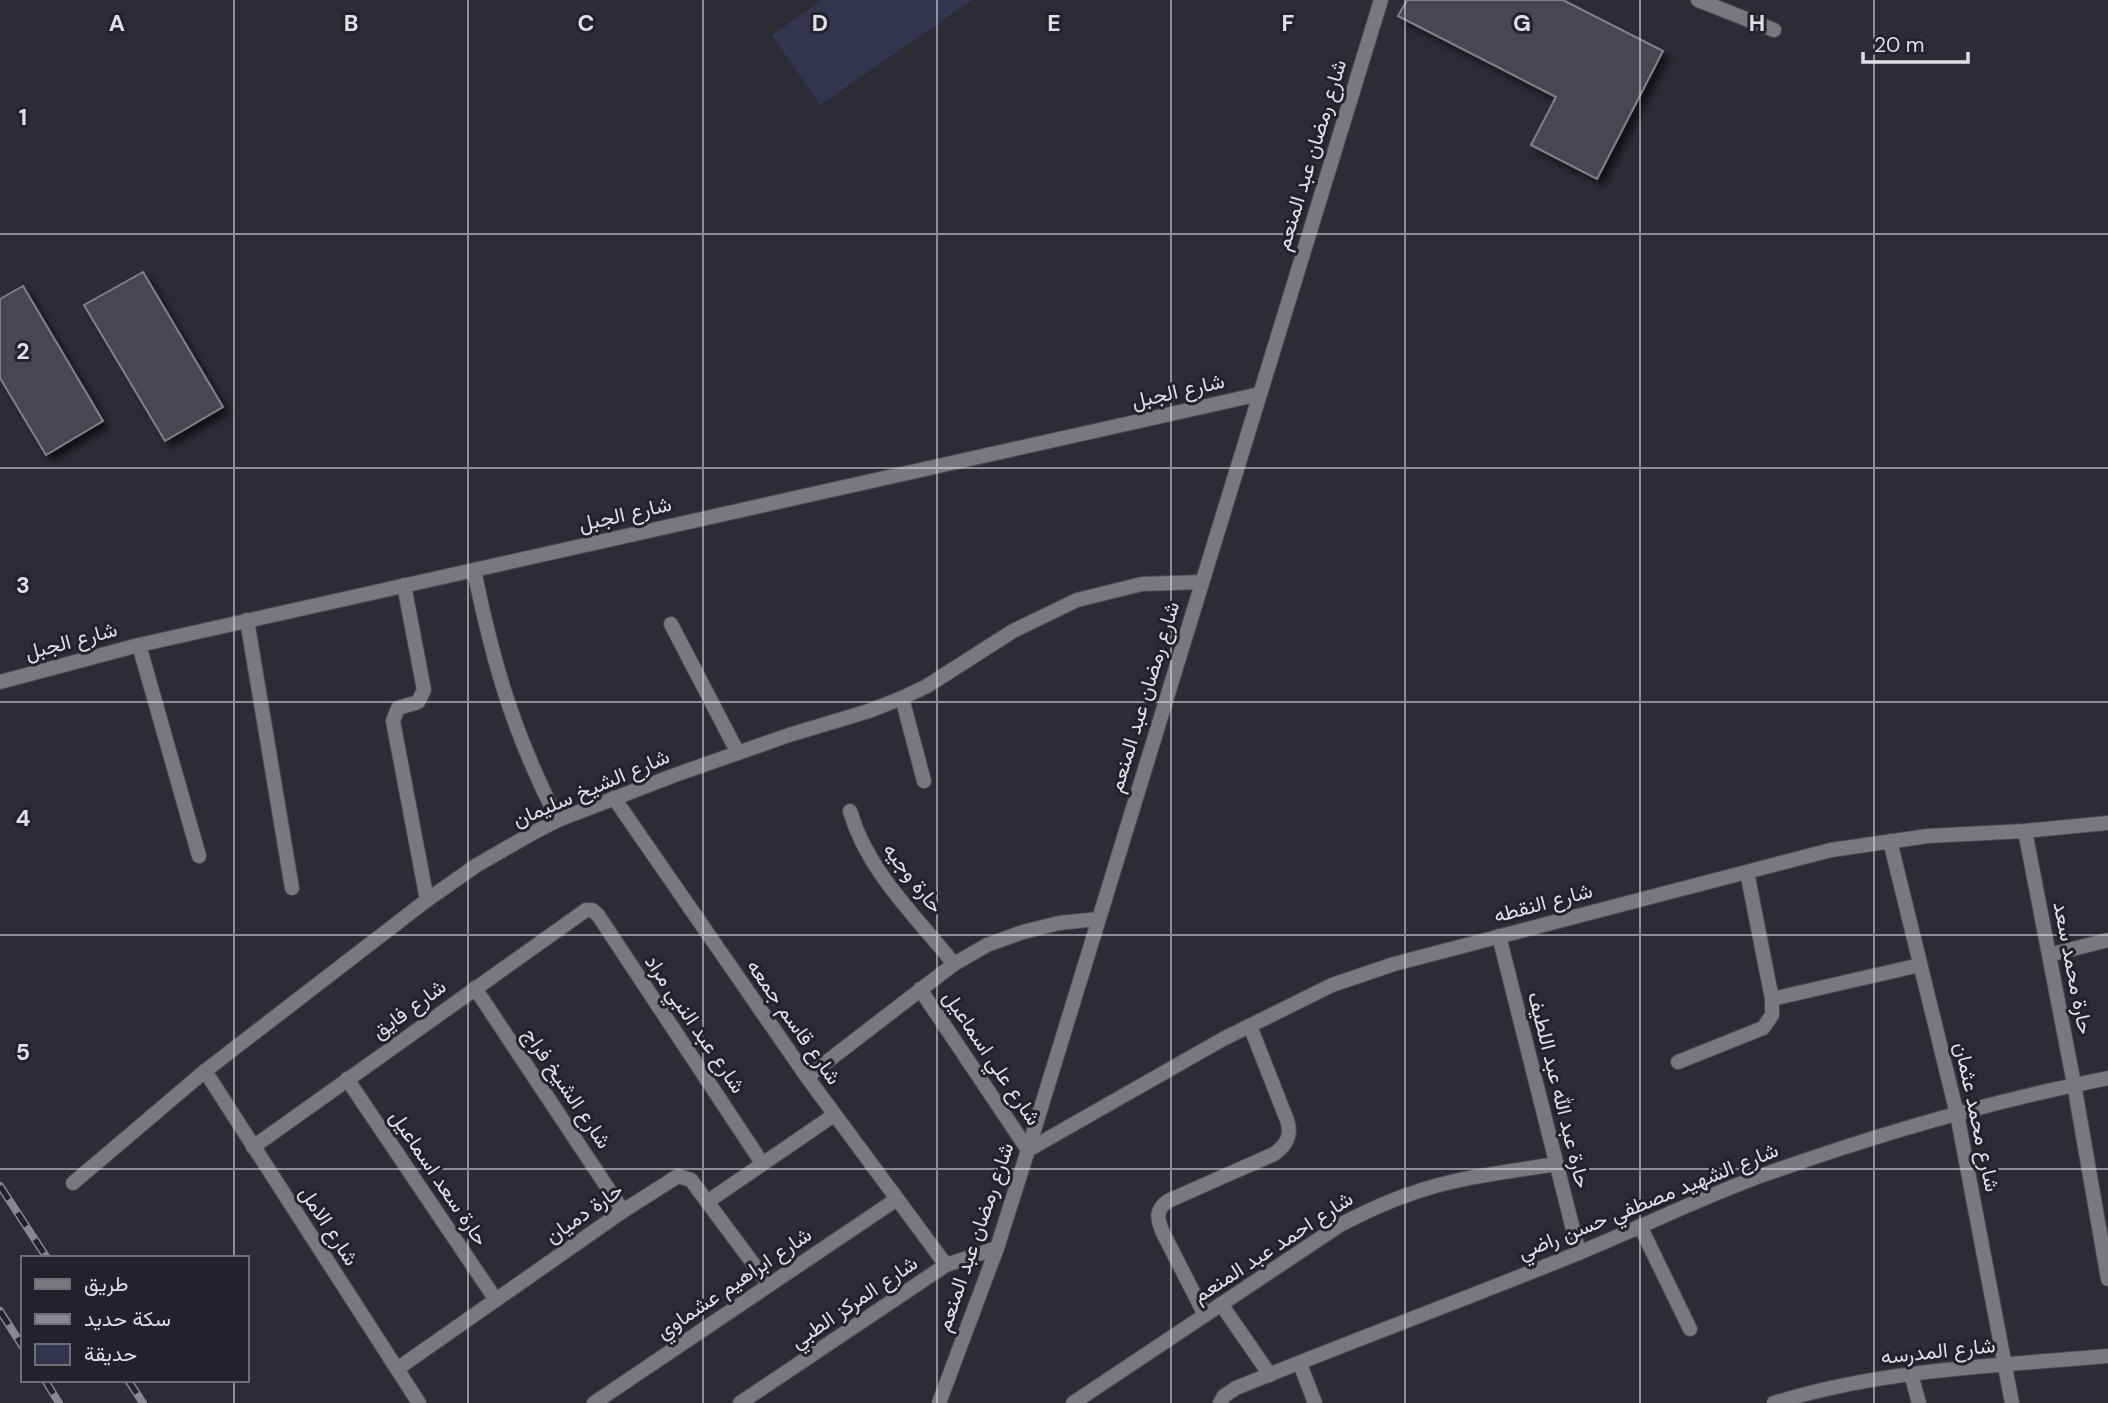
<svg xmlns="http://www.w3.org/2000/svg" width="2108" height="1403" font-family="'DM Sans',Vazirmatn,sans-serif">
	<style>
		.green { fill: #34344f }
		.building { fill: #464750; stroke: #80808b; stroke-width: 2; filter: url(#shadow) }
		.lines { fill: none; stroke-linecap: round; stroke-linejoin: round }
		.service-casing { stroke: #494951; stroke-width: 16 }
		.minor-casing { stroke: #494951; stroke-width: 16 }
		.service { stroke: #78787d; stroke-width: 14 }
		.minor { stroke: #78787d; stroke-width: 14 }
		.rail-casing { stroke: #87878f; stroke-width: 8 }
		.rail { stroke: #22222b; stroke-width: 5; stroke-dasharray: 16; stroke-linecap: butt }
		.grid { fill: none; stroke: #dfdfe5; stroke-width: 2; stroke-opacity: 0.55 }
		.labels { text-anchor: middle; stroke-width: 6; stroke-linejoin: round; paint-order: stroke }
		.street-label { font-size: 21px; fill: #dfdfe5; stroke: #22222b }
		.grid-label { font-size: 23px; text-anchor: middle; font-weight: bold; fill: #dfdfe5; stroke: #22222b; stroke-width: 6; stroke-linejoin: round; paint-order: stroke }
	</style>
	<defs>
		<filter id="shadow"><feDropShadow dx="6" dy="6" stdDeviation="3.5" flood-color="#0009"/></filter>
	</defs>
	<rect width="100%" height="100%" fill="#2c2c35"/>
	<polygon class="green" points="822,0 972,0 820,105 772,35"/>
	<g class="building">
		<polygon points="1407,0 1563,0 1663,51 1597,179 1531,145 1556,97 1398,16"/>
		<polygon points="143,272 223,407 165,441 84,305"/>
		<polygon points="23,286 103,421 46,455 0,378 0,299"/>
	</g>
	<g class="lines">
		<defs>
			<polyline id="service" points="1698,0 1774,30"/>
			<g id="minor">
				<path d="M474 570C493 663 514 735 558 820"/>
				<polyline points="404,585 424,690 418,702 398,708 393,721 427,900"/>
				<polyline points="247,620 292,888"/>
				<polyline points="671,624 738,753"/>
				<polyline points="139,645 199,856"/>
				<polyline points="0,682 139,645 1260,394"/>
				<polyline points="902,698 924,781"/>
				<polyline points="614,798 807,1077 946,1265"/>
				<path d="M850 811C867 871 916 916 954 964"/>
				<polyline points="2025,831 2074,1084 2108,1279"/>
				<polyline points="1890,841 1957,1114 2012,1403"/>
				<polyline points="1499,936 1579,1253"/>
				<polyline points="2049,955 2108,940"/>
				<polyline points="475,988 623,1211"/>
				<polyline points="920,989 1028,1150 1223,1039 1332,985 1394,964 1831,850 1928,836 2025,831 2108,823"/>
				<polyline points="1772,999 1920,965"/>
				<polyline points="1678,1062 1763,1028 1772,1015 1772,999 1747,872"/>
				<polyline points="205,1071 419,1403"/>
				<polyline points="807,1077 954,964 987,945 1023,932 1059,923 1098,919"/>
				<polyline points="347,1079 496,1300"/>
				<polyline points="253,1147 586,910 592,910 598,915 762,1163"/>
				<polyline points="73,1183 205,1071 427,900 477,865 531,834 558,820 675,775 789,735 869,711 902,698 927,686 1013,631 1077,600 1142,584 1202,582"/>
				<polyline points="707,1202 834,1115"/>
				<polyline points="1640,1226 1690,1329"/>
				<polyline points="1221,1304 1270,1375"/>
				<path d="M1205 1315 1163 1233C1157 1219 1155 1210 1168 1201L1274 1154C1287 1145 1292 1135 1287 1120L1250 1026"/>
				<polyline points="1300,1364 1315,1403"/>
				<polyline points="397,1369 623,1211 678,1176 691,1180 769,1285"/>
				<polyline points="1911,1374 1919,1403"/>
				<polyline points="594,1403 897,1199"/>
				<polyline points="740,1403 946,1265 997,1248"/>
				<polyline points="939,1403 997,1248 1028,1150 1381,0"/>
				<path d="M1073 1403 1340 1225C1363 1213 1386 1202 1410 1194 1457 1177 1507 1172 1556 1164"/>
				<path d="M1220 1403 1224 1396 1236 1388C1349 1342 1463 1300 1576 1254 1640 1228 1701 1197 1766 1174 1878 1134 1992 1101 2108 1078"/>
				<path d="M1774 1403C1882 1369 1996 1366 2108 1356"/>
			</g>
		</defs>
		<use href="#service" class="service-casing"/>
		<use href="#minor" class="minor-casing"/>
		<use href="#service" class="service"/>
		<use href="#minor" class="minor"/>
		<defs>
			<g id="rail">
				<polyline points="0,1186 47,1258"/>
				<polyline points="0,1311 23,1347"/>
				<polyline points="45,1380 59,1403"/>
				<polyline points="128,1380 143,1403"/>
			</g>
		</defs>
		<use href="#rail" class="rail-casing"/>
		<use href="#rail" class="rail"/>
	</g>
	<path class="grid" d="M234 0V1258M468 0V1403M703 0V1403M937 0V1403M1171 0V1403M1405 0V1403M1640 0V1403M1874 0V1403M0 234H2108M0 468H2108M0 702H2108M0 935H2108M0 1169H2108M234 1380V1403"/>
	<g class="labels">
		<g class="street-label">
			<text transform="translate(1311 155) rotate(-73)" y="7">شارع رمضان عبد المنعم</text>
			<text transform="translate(1178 391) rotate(-13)" y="7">شارع الجبل</text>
			<text transform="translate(625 514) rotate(-13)" y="7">شارع الجبل</text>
			<text transform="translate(71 641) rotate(-15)" y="7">شارع الجبل</text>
			<text transform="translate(1144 697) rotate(-73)" y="7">شارع رمضان عبد المنعم</text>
			<text transform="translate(591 788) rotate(-23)" y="7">شارع الشيخ سليمان</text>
			<text transform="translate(913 878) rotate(52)" y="7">حارة وجيه</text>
			<text transform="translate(1543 903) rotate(-15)" y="7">شارع النقطه</text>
			<text transform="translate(2073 968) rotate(79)" y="7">حارة محمد سعد</text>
			<text transform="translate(409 1009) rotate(-36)" y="7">شارع فايق</text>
			<text transform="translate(794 1022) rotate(55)" y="7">شارع قاسم جمعه</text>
			<text transform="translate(695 1024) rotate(56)" y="7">شارع عبد النبي مراد</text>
			<text transform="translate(992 1058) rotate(56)" y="7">شارع علي اسماعيل</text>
			<text transform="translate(567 1088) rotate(56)" y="7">شارع الشيخ فراج</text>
			<text transform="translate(1559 1090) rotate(76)" y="7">حارة عبد الله عبد اللطيف</text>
			<text transform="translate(1977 1117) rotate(78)" y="7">شارع محمد عثمان</text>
			<text transform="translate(439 1178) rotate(56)" y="7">حارة سعد اسماعيل</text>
			<text transform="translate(1648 1201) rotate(-22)" y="7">شارع الشهيد مصطفي حسن راضي</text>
			<text transform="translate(584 1213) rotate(-35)" y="7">حارة دميان</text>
			<text transform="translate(329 1226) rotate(57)" y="7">شارع الامل</text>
			<text transform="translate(975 1237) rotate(-71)" y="7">شارع رمضان عبد المنعم</text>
			<text transform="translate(1273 1247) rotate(-33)" y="7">شارع احمد عبد المنعم</text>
			<text transform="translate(734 1283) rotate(-34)" y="7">شارع ابراهيم عشماوي</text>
			<text transform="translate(854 1302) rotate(-34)" y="7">شارع المركز الطبي</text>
			<text transform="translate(1938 1351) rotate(-6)" y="7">شارع المدرسه</text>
		</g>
	</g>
	<g class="grid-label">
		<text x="117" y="31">A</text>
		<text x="351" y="31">B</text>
		<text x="586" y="31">C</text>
		<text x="820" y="31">D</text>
		<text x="1054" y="31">E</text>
		<text x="1288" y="31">F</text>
		<text x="1522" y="31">G</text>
		<text x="1757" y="31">H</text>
		<text x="23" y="125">1</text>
		<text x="23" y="359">2</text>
		<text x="23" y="593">3</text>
		<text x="23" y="826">4</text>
		<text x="23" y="1060">5</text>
	</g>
	<rect x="21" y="1256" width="228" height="126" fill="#22222b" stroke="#6e6e75" stroke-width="2"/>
	<rect x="35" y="1279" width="35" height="10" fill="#78787d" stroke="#6e6e75" stroke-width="2"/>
	<text x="84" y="1291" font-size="21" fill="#dfdfe5">طريق</text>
	<rect x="35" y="1314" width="35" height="10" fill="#87878f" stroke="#6e6e75" stroke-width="2"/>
	<text x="84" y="1326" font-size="21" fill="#dfdfe5">سكة حديد</text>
	<rect x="35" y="1344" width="35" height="21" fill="#34344f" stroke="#6e6e75" stroke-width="2"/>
	<text x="84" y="1361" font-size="21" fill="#dfdfe5">حديقة</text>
	<path d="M1863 52v10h105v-10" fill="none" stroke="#dfdfe5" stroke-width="3.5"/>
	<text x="1874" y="52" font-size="21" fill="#dfdfe5" stroke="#22222b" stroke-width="5" paint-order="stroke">20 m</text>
</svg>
